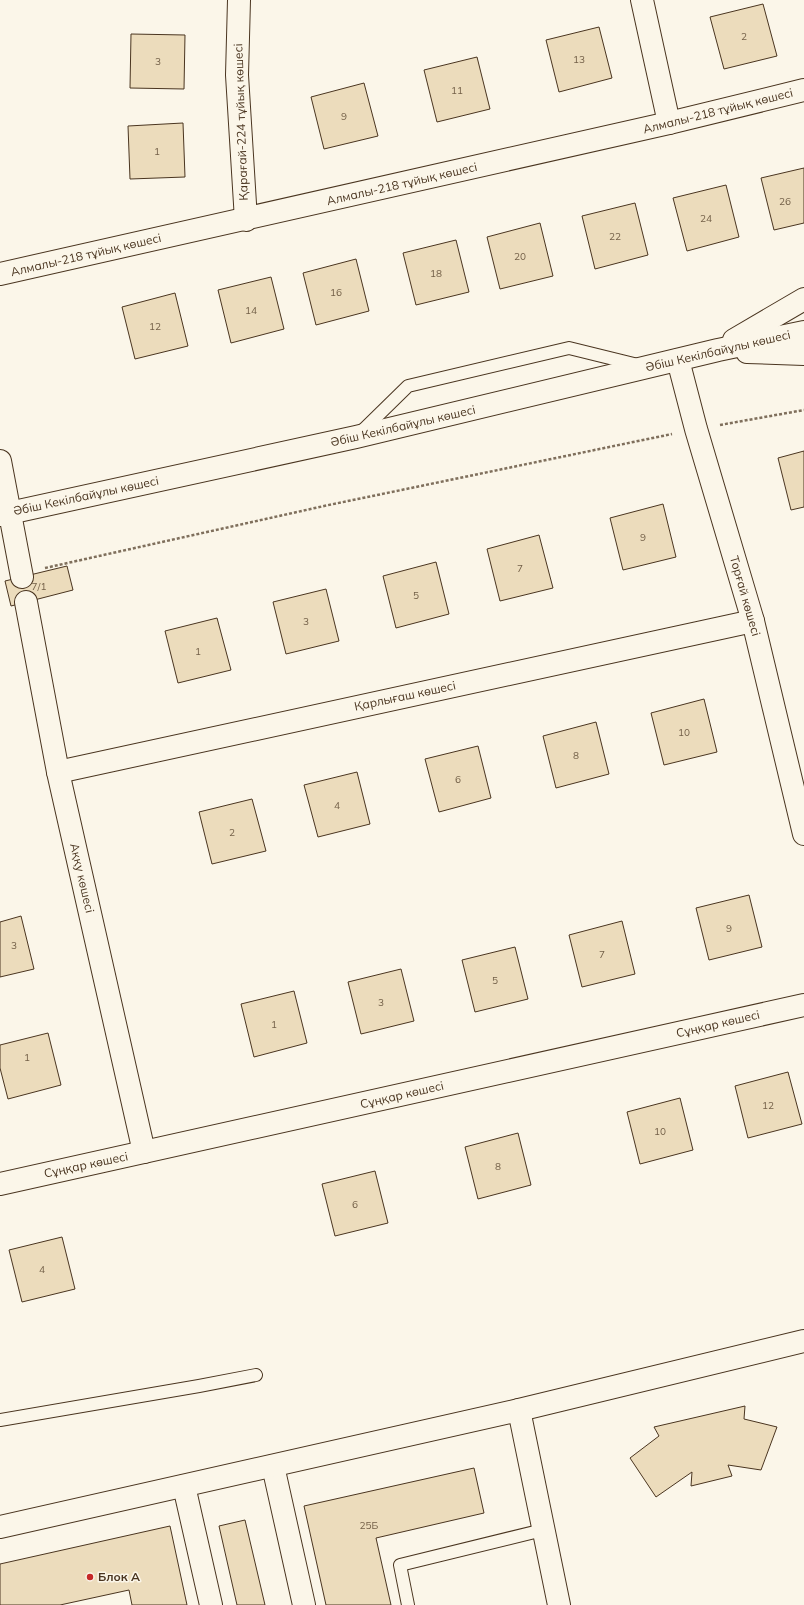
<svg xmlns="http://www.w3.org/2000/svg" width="804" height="1605" font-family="Mulish,sans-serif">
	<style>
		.building { fill: #ecdcbc; stroke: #4a3520 }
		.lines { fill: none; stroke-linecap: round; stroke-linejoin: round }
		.service-casing { stroke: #4a3520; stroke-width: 14 }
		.minor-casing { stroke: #4a3520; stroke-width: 24 }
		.tertiary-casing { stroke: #4a3520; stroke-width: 24 }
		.path { stroke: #7f6f5c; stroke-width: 2.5; stroke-dasharray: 3 2; stroke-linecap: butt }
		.service { stroke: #fbf6e9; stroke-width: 12 }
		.minor { stroke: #fbf6e9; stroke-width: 22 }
		.tertiary { stroke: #fbf6e9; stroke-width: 22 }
		.poi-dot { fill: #c62828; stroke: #fbf6e9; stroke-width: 1.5 }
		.labels { text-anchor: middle; stroke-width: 3; stroke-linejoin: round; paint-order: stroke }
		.number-label { font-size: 10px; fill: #725f47 }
		.street-label { font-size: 12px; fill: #4a3520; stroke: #fbf6e9 }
		.poi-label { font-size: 12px; font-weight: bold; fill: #4a3520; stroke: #fbf6e9; text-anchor: start }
	</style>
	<rect width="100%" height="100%" fill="#fbf6e9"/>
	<g class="building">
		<polygon points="763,4 777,56 724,69 710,17"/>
		<polygon points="599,27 612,78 559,92 546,40"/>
		<polygon points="131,34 185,35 184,89 130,88"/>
		<polygon points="477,57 490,109 437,122 424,70"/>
		<polygon points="364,83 378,136 324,149 311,97"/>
		<polygon points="183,123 185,177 130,179 128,126"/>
		<polygon points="804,168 804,223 774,230 761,178"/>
		<polygon points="726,185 739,237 687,251 673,198"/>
		<polygon points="635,203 648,255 595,269 582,216"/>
		<polygon points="540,223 553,276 500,289 487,237"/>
		<polygon points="456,240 469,292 416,305 403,253"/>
		<polygon points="356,259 369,311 316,325 303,273"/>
		<polygon points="271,277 284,329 231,343 218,290"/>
		<polygon points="175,293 188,346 135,359 122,307"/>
		<polygon points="804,451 804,507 791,510 778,458"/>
		<polygon points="663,504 676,557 623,570 610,518"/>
		<polygon points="539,535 553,588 500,601 487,549"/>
		<polygon points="436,562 449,614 396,628 383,576"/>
		<polygon points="67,566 73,590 11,606 5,581"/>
		<polygon points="326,589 339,641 286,654 273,602"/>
		<polygon points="217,618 231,670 178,683 165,631"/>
		<polygon points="704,699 717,752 664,765 651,713"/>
		<polygon points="596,722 609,774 556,788 543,736"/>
		<polygon points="478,746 491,798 439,812 425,759"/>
		<polygon points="357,772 370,824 318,837 304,785"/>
		<polygon points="252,799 266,851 212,864 199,812"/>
		<polygon points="749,895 762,947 709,960 696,908"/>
		<polygon points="21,916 34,969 0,977 0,922"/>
		<polygon points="622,921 635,974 582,987 569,935"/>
		<polygon points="515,947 528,999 475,1012 462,960"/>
		<polygon points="401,969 414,1021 361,1034 348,982"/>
		<polygon points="294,991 307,1043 254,1057 241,1004"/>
		<polygon points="48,1033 61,1085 8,1099 0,1068 0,1045"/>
		<polygon points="788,1072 802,1124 748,1138 735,1086"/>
		<polygon points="680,1098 693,1150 640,1164 627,1112"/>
		<polygon points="518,1133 531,1185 478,1199 465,1147"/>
		<polygon points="375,1171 388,1223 335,1236 322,1184"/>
		<polygon points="62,1237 75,1289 22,1302 9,1250"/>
		<polygon points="745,1406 744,1419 777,1427 761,1470 728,1465 732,1476 691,1486 692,1472 656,1497 630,1458 659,1436 654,1427"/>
		<polygon points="474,1468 484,1513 376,1538 391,1605 326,1605 304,1506"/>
		<polygon points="245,1520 265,1605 237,1605 219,1526"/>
		<polygon points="170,1526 187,1605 132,1605 129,1590 60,1605 0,1605 0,1564"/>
	</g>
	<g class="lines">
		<defs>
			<g id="service">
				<polyline points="360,433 408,386 569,348 638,365"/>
				<polyline points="0,1420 199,1386 256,1375"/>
				<polyline points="408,1605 400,1565 543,1530"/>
			</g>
			<g id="minor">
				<polyline points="239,0 237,75 246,220"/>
				<polyline points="642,0 669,123"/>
				<polyline points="0,274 669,123 804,90"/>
				<polyline points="678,360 696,429 753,621 804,834"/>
				<polyline points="0,461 22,577"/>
				<polyline points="26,602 58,772 144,1152"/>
				<polyline points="58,772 753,621"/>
				<polyline points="0,1184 804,1005"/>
				<polyline points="519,1410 804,1341"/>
				<polyline points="273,1466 304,1605"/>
				<polyline points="184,1486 211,1605"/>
				<polyline points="0,1527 519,1410 559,1605"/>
			</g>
			<g id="tertiary">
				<polyline points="734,340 804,299"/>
				<polyline points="747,352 804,354"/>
				<polyline points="0,515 356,437 718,350 804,332"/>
			</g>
		</defs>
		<use href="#service" class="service-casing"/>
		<use href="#minor" class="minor-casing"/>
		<use href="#tertiary" class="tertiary-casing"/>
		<g class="path">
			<polyline points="720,425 804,410"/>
			<polyline points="45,568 324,506 672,434"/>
		</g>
		<use href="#service" class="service"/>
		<use href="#minor" class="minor"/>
		<use href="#tertiary" class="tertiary"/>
	</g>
	<circle class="poi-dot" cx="90" cy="1577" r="4"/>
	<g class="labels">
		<g class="number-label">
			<text x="744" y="40">2</text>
			<text x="579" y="63">13</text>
			<text x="158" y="65">3</text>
			<text x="457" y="94">11</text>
			<text x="344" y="120">9</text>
			<text x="157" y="155">1</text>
			<text x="785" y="205">26</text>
			<text x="706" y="222">24</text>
			<text x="615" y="240">22</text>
			<text x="520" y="260">20</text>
			<text x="436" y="277">18</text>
			<text x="336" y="296">16</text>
			<text x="251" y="314">14</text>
			<text x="155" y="330">12</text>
			<text x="643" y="541">9</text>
			<text x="520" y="572">7</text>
			<text x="39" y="590">7/1</text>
			<text x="416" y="599">5</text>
			<text x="306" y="625">3</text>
			<text x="198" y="655">1</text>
			<text x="684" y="736">10</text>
			<text x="576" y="759">8</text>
			<text x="458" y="783">6</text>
			<text x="337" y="809">4</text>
			<text x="232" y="836">2</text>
			<text x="729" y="932">9</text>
			<text x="14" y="949">3</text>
			<text x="602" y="958">7</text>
			<text x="495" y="984">5</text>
			<text x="381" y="1006">3</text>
			<text x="274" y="1028">1</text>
			<text x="27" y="1061">1</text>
			<text x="768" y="1109">12</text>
			<text x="660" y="1135">10</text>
			<text x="498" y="1170">8</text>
			<text x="355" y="1208">6</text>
			<text x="42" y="1273">4</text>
			<text x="369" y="1529">25Б</text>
		</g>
		<g class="street-label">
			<text transform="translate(718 111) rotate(-14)" y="4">Алмалы-218 тұйық көшесі</text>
			<text transform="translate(241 122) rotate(-92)" y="4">Қарағай-224 тұйық көшесі</text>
			<text transform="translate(402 184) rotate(-13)" y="4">Алмалы-218 тұйық көшесі</text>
			<text transform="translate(86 255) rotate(-13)" y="4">Алмалы-218 тұйық көшесі</text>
			<text transform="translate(718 351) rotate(-13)" y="4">Әбіш Кекілбайұлы көшесі</text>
			<text transform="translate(403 426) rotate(-13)" y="4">Әбіш Кекілбайұлы көшесі</text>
			<text transform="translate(86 496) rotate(-12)" y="4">Әбіш Кекілбайұлы көшесі</text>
			<text transform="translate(745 596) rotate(74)" y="4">Торғай көшесі</text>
			<text transform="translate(405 696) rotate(-12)" y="4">Қарлығаш көшесі</text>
			<text transform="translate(82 878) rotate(77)" y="4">Аққу көшесі</text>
			<text transform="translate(718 1024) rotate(-13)" y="4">Сұңқар көшесі</text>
			<text transform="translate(402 1095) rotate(-13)" y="4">Сұңқар көшесі</text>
			<text transform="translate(86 1165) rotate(-12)" y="4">Сұңқар көшесі</text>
		</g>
		<g class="poi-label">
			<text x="98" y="1581">Блок А</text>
		</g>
	</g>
</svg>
